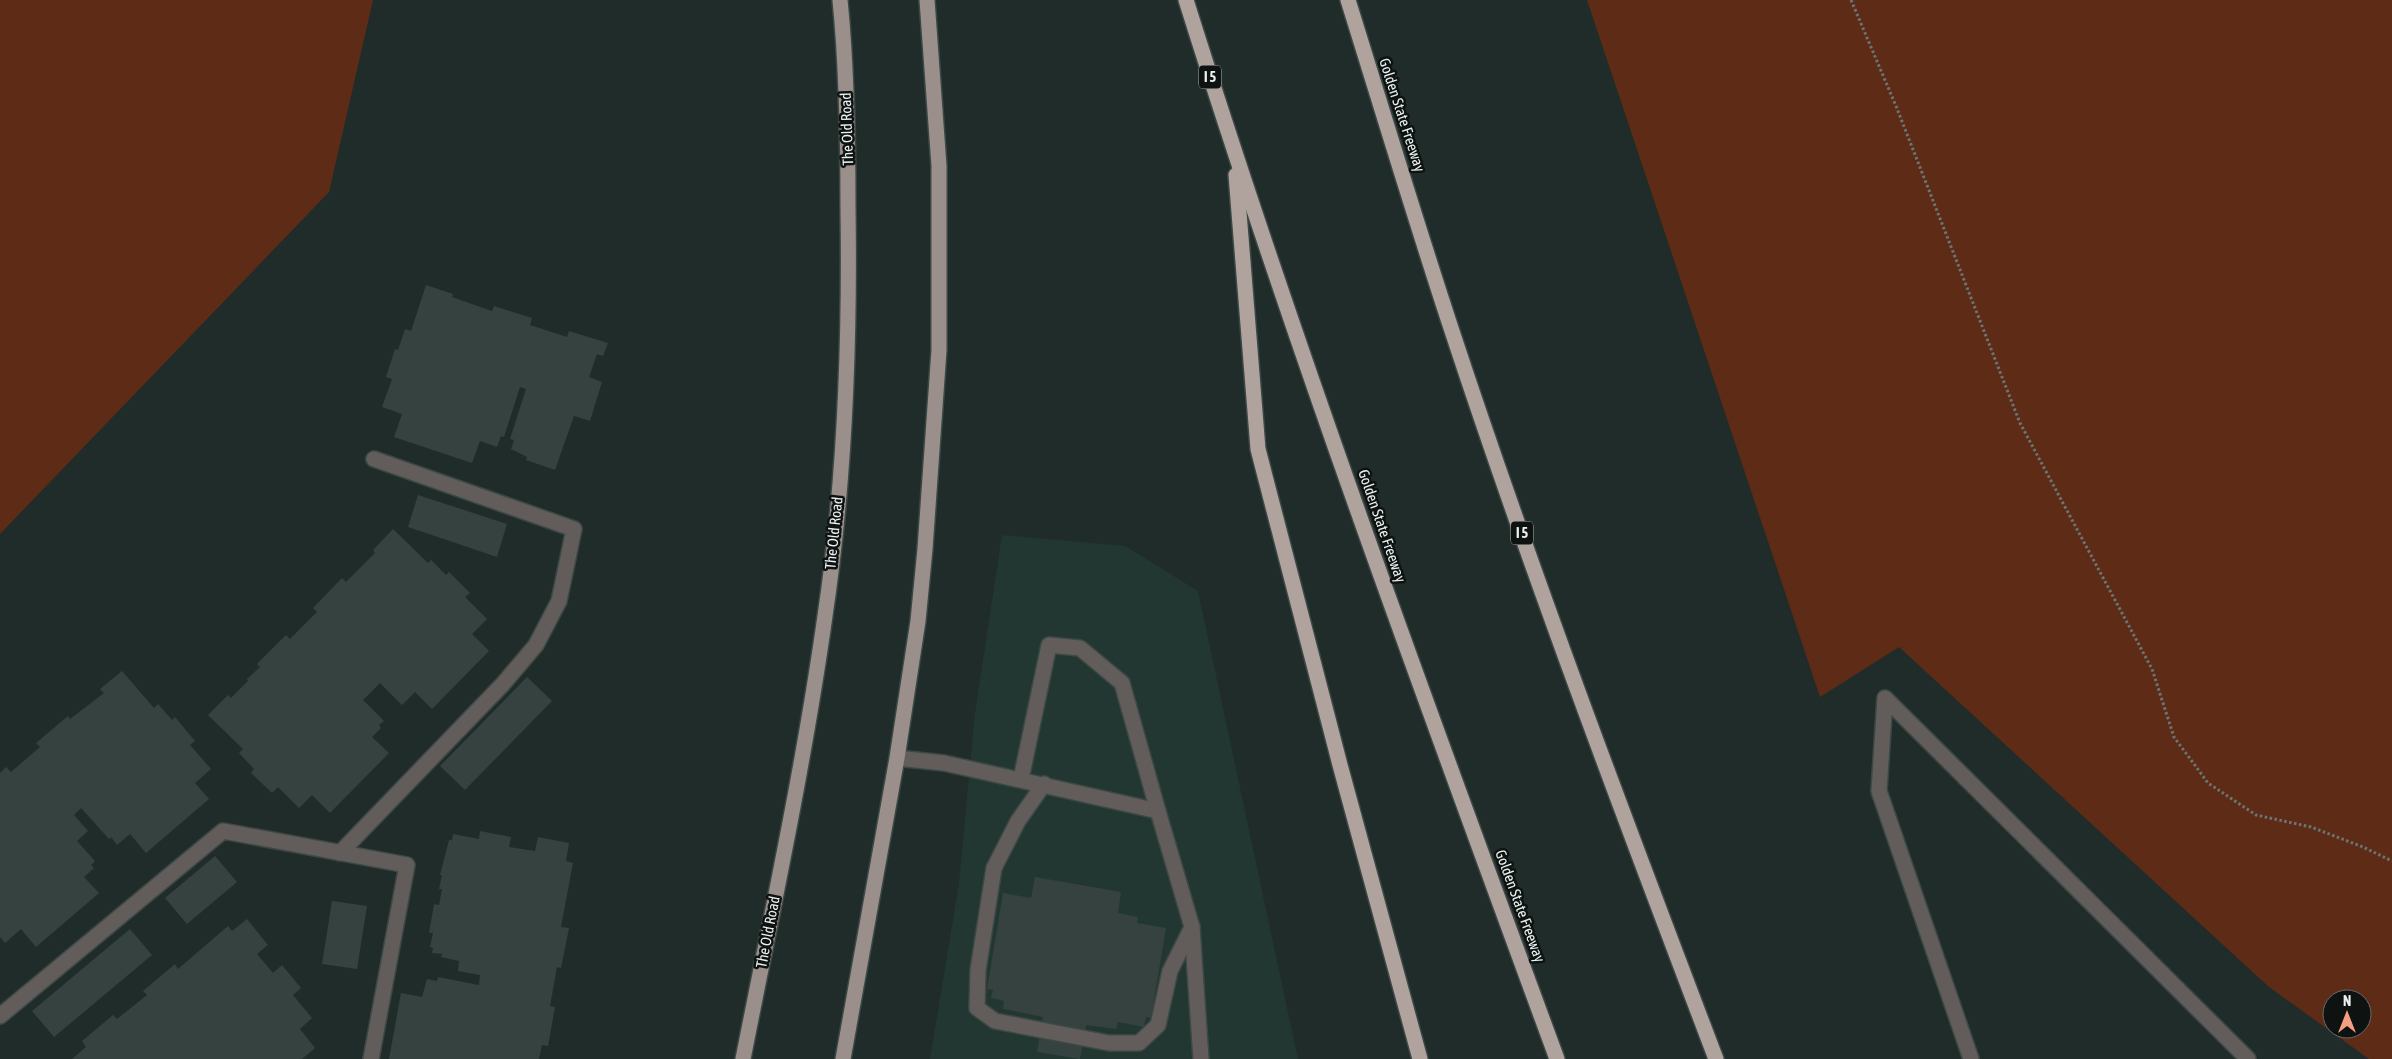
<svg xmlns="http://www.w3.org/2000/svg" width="2392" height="1059" font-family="'Asap Condensed',sans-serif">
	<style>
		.built { fill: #223731 }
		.green { fill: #5e2b17; fill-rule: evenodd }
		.building { fill: #36423f }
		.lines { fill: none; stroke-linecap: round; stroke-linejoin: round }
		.lane-casing { stroke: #3c4845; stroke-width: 18 }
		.primary-casing { stroke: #3c4845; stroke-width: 18 }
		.highway-casing { stroke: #3c4845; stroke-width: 18 }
		.path { stroke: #6b7673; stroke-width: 3; stroke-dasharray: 2.5 2.5; stroke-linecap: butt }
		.lane { stroke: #625d5b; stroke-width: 15 }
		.primary { stroke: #9a8f8b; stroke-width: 15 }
		.highway { stroke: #b0a39e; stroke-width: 15 }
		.labels { text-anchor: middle; stroke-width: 5; stroke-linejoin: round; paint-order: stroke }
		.shield { fill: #0e1312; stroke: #a8afad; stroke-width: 1 }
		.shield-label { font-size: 14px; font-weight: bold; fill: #eaf2f0 }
		.street-label { font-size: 15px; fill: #eaf2f0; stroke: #0e1312 }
	</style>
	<rect width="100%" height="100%" fill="#202c29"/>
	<polygon class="built" points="1002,535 1125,546 1198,591 1298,1059 930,1059 959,883 975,713"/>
	<g class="green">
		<polygon points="0,0 373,0 329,192 0,534"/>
		<path d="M1587 0H2392V1059H2369L2269 987 1899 647 1820 697ZM2332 999H2362V1029H2332Z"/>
	</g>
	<g class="building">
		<polygon points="426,285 453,294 452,297 492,311 494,306 532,318 530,325 567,337 569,331 608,343 603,356 597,354 589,377 602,382 590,421 574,416 555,470 526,460 527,457 511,449 514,440 510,439 526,389 520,387 504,437 501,436 497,447 480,441 472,463 394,437 402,414 382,407 392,379 386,377 395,349 398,350 405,329 411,331"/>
		<polygon points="418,495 507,524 497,557 408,527"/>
		<polygon points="393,529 428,563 431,560 446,575 449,572 470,593 465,597 487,619 472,634 489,651 432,709 415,692 402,705 380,683 363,700 384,721 379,725 381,728 372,737 389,753 330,813 312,795 299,808 278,787 272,793 251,773 254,769 239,753 243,749 208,715 228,695 231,698 248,681 247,679 260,667 257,664 286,635 290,639 317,612 313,608 342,578 346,582 375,553 373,550"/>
		<polygon points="122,671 154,708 158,704 172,720 175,717 195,741 190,745 211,769 195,783 209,799 146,853 130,834 117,845 111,837 109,839 81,808 74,815 88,831 77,841 95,861 91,865 94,868 84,877 99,893 36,947 21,929 5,943 0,937 0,773 6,767 11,772 40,747 36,743 68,716 70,719 104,693 100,689"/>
		<polygon points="527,677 552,701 465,790 440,766"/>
		<polygon points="480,831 511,837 509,847 535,851 538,837 569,843 566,861 573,863 561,927 569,928 561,968 557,967 550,1006 555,1007 548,1046 542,1045 539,1059 389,1059 401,993 422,997 427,979 437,981 438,977 479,985 480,975 458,971 459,961 441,957 442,954 432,953 433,948 430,947 433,933 429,933 434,904 439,905 442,889 439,889 442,875 440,875 449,840 452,840 453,834 479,839"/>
		<polygon points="215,856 237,882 187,924 165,898"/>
		<polygon points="1035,877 1121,892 1118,913 1138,917 1137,923 1166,928 1151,1018 1146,1017 1144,1027 1118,1022 1116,1029 1086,1025 1080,1059 1037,1052 1043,1017 1003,1009 1004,1001 991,998 993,990 987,989 1003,893 1031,898"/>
		<polygon points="332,901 367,906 357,969 322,964"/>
		<polygon points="247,919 268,945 257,954 273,973 282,965 301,988 293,995 312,1018 300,1029 315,1048 302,1059 72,1059 86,1047 82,1041 113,1015 117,1019 147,995 143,991 175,964 178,969 228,926 232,931"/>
		<polygon points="130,929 152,955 54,1037 32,1011"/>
	</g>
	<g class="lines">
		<defs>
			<g id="lane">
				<polyline points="897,758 944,763 1158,811 1192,927 1201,1059"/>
				<polyline points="1021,779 1049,645 1080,648 1122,683 1158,811"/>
				<polyline points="1044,784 1018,821 994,868 978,970 977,1008 995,1021 1109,1043 1139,1043 1158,1025 1170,971 1192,927"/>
				<polyline points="340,853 503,684 536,645 559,601 574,529 374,459"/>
				<polyline points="0,1016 223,831 407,865 371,1059"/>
				<polyline points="1971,1059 1879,791 1885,698 2248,1059"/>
			</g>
			<g id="primary">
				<path d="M743 1059C772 912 804 765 825 616 845 482 850 344 848 209 848 139 847 69 840 0"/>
				<polyline points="843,1059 897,758 918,621 925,549 939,350 939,166 927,0"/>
			</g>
			<g id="highway">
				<path d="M1186 0C1298 357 1428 708 1557 1059"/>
				<path d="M1348 0C1382 109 1415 219 1451 328 1532 574 1624 817 1716 1059"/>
				<polyline points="1236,175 1258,449 1340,765 1420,1059"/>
			</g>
		</defs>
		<use href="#lane" class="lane-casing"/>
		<use href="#primary" class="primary-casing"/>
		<use href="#highway" class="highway-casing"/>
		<polyline class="path" points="1851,0 1896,106 2020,423 2152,669 2174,737 2208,783 2256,815 2311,827 2363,847 2392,861"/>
		<use href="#lane" class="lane"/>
		<use href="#primary" class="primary"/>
		<use href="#highway" class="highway"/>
	</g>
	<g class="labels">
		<g class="shield">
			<rect x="1199" y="65.5" width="22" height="23" rx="4"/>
			<rect x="1511" y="521.5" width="22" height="23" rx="4"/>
		</g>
		<g class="shield-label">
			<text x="1210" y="82">I 5</text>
			<text x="1522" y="538">I 5</text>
		</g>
		<g class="street-label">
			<text transform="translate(1402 115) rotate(72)" y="5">Golden State Freeway</text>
			<text transform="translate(847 129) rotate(-92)" y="5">The Old Road</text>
			<text transform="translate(1382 526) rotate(71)" y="5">Golden State Freeway</text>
			<text transform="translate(834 533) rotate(-84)" y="5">The Old Road</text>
			<text transform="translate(1520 906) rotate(70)" y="5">Golden State Freeway</text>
			<text transform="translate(768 932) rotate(-79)" y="5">The Old Road</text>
		</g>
	</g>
	<g transform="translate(2347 1014)"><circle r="24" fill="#0e1312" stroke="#666c6b"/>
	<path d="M0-4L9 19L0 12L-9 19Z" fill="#f2a081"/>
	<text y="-8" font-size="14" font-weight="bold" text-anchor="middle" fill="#eaf2f0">N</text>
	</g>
</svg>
